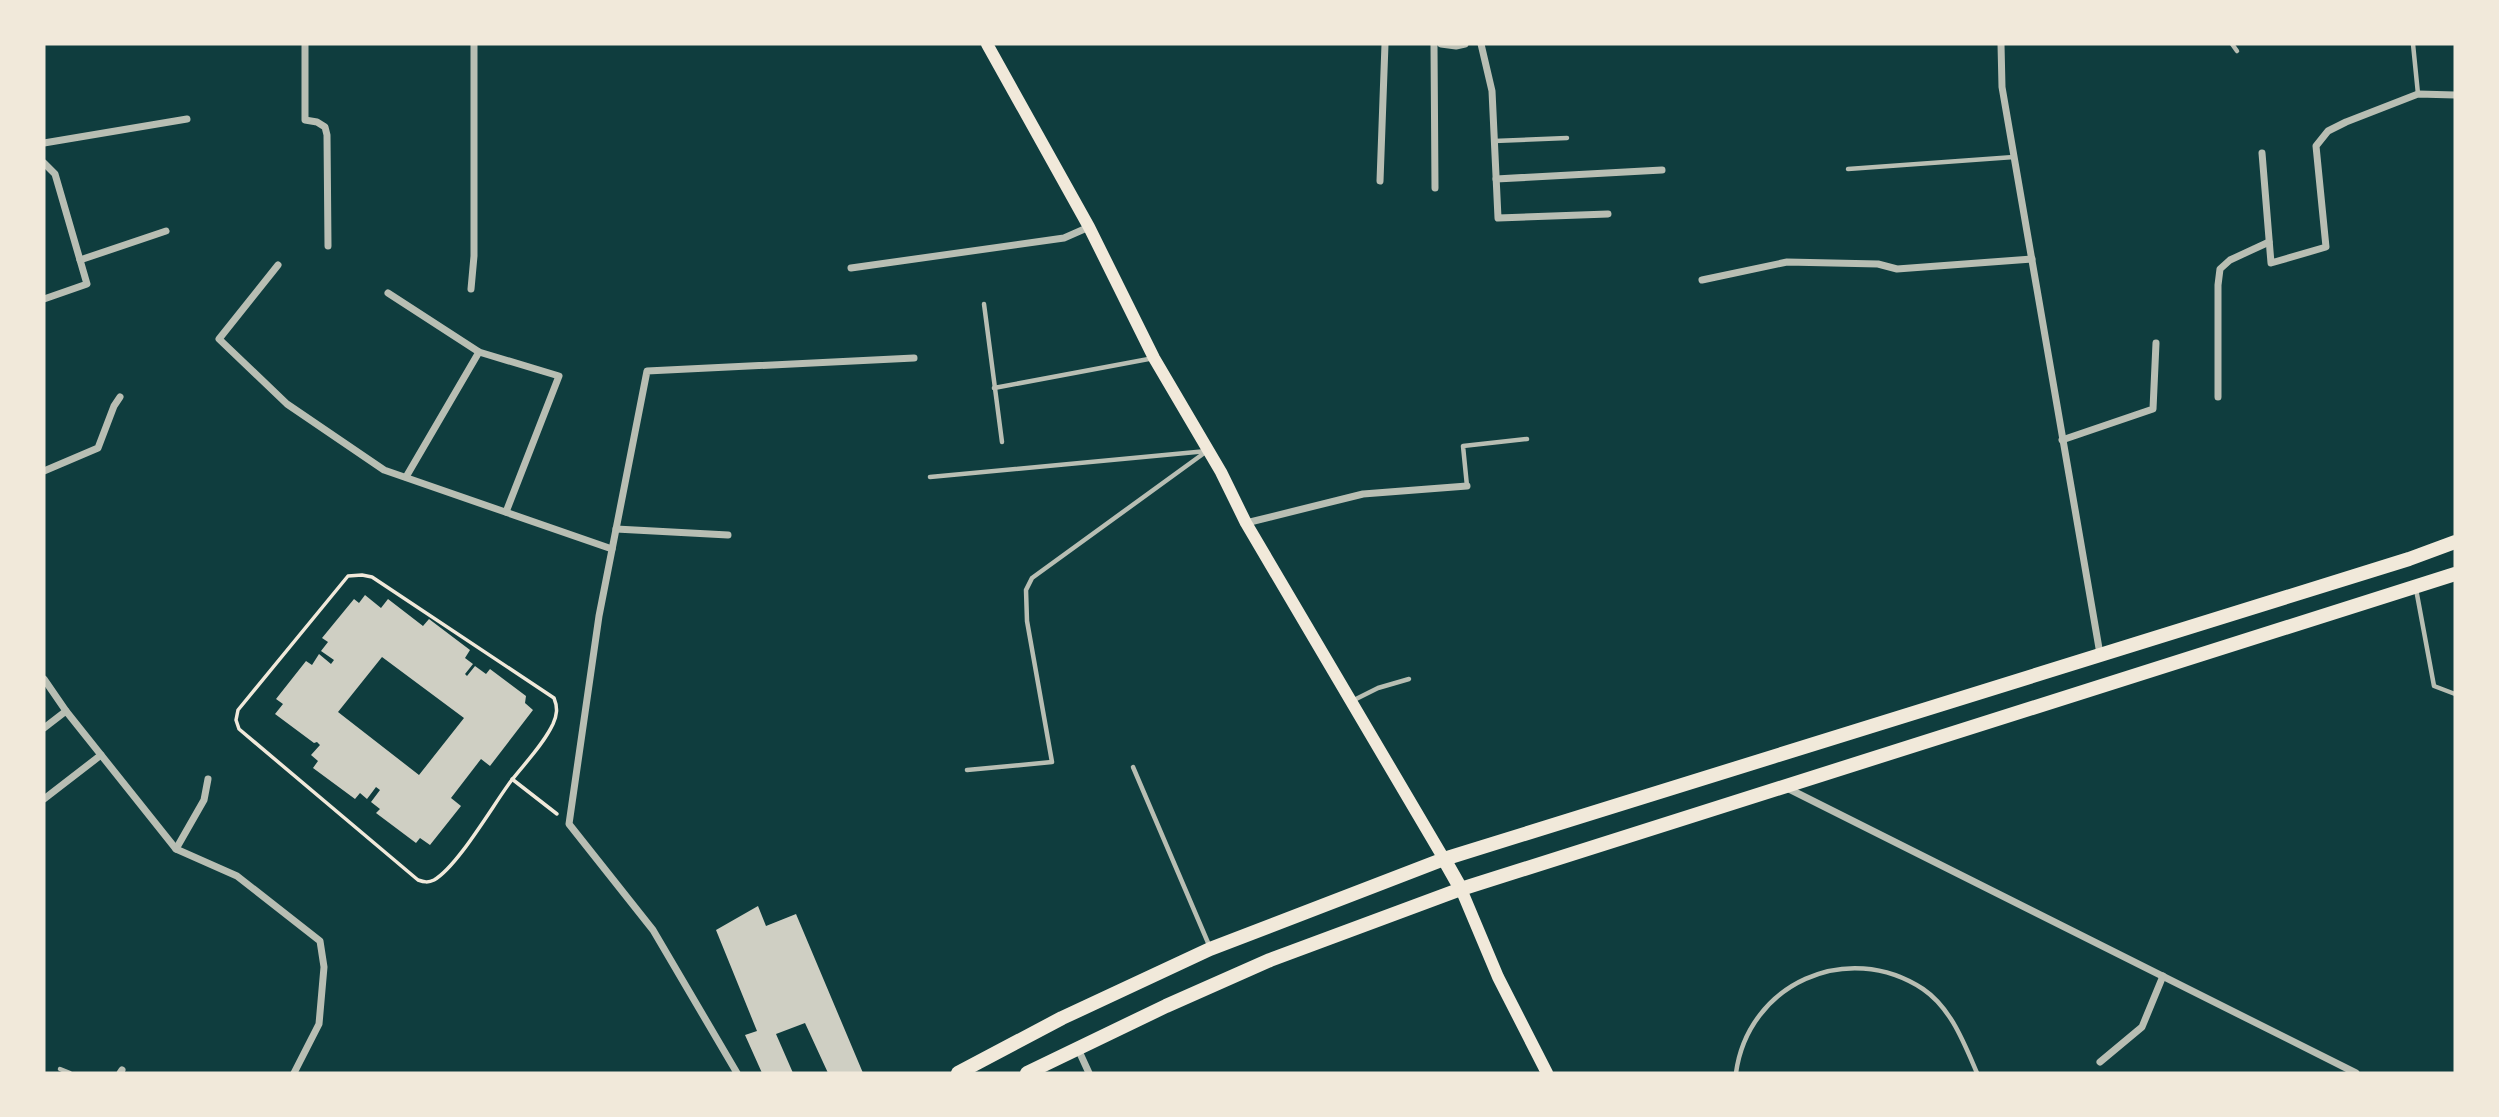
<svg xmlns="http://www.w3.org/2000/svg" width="2499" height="1117" font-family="'Fira Sans',sans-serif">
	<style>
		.building { fill: #cfcfc3; fill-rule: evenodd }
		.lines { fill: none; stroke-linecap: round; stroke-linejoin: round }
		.path { stroke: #f1e9da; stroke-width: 3.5 }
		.service { stroke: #b8beb3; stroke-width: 4.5 }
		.minor { stroke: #b8beb3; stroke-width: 7 }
		.secondary { stroke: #f1e9da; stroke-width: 12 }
		.primary { stroke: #f1e9da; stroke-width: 14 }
	</style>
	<rect width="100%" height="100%" fill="#0f3d3e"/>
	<g class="building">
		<path d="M365 595 381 608 388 599 423 626 429 619 470 650 465 658 473 664 465 674 467 676 475 666 486 674 490 669 526 696 525 703 533 710 490 766 481 759 451 798 461 806 430 845 420 838 416 843 376 813 380 809 371 802 380 790 376 787 367 799 360 793 355 799 313 768 318 761 311 755 320 745 317 742 314 743 275 714 283 704 276 699 306 661 312 665 319 654 331 664 334 660 321 651 328 642 322 638 354 599 359 603ZM382 657 464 718 419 775 338 712Z"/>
		<polygon points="758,906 766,926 796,914 863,1073 828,1073 805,1023 776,1034 793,1073 762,1073 745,1035 757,1031 716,930"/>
	</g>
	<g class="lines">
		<g class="path">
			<path d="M362 575 372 577 554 698C558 708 557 715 553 724 543 745 525 763 511 781 493 805 458 866 434 880 428 883 424 882 418 880L239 729 236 720 238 710 348 576Z"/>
			<polyline points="512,779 557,814"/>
		</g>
		<g class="service">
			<polyline points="2232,44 2237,51"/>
			<polyline points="2413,44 2418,94"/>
			<polyline points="1494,141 1567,138"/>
			<polyline points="1848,169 2014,157"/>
			<polyline points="984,304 1002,442"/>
			<polyline points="994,388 1154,358"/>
			<polyline points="930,477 1207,451"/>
			<polyline points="1467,486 1463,446 1527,439"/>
			<polyline points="2416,589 2434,686 2455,694"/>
			<polyline points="1352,701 1378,688 1409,679"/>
			<polyline points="1133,767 1209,945"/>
			<polyline points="967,770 1052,762 1027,621 1026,590 1032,578 1207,451"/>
			<polyline points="60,1069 70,1073"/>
			<path d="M1736 1073C1748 984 1847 939 1923 989 1951 1008 1964 1043 1977 1073"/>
		</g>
		<g class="minor">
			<polyline points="305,44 305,120 317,122 325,127 327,135 328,246"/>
			<polyline points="1434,44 1435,188"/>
			<polyline points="1441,44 1456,46 1465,44"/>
			<polyline points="1481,44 1492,91 1498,218 1608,214"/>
			<polyline points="2001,44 2002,87 2100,654"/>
			<polyline points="44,143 187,119"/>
			<polyline points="2262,153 2271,263 2326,247 2316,146 2328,131 2346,122 2418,94 2455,95"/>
			<polyline points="44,163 55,174 87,284 44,299"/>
			<polyline points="1496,179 1662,170"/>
			<polyline points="1380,181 1385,44"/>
			<polyline points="80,260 166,231"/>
			<polyline points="278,265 219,339 287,404 384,470 612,549"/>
			<polyline points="851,268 1064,238 1089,227"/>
			<polyline points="1702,280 1787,262 1878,264 1897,269 2032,259"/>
			<polyline points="471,289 474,256 474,44"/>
			<polyline points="388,293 479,352 559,376 506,512"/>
			<polyline points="2218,397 2218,285 2220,269 2230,260 2269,242"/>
			<polyline points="2062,440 2153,409 2156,343"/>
			<polyline points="44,471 98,448 114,406 120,397"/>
			<polyline points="406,477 479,352"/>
			<polyline points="1246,523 1363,494 1467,486"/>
			<polyline points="616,529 728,535"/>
			<polyline points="44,679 66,711"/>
			<polyline points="44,728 66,711 176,849 237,876 320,941 324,967 319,1024 294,1073"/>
			<polyline points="1787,788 2356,1073"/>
			<polyline points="44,799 101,755"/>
			<polyline points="176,849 204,800 208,779"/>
			<polyline points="1078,1049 1089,1073"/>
			<polyline points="2100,1062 2142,1027 2163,976"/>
			<polyline points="120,1073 122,1070"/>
			<polyline points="737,1073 653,930 569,824 599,616 647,371 914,358"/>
		</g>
		<g class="secondary">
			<polyline points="987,44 1089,227 1154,358 1221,472 1246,523 1444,859"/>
			<polyline points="1461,889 1498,977 1547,1073"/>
		</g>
		<g class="primary">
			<polyline points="1444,859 1461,889"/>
			<polyline points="958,1073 1062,1018 1210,949 1444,859 2409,559 2455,542"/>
			<polyline points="1027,1073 1166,1006 1270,960 1461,889 2455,574"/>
		</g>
	</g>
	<rect width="2499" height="1117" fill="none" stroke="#f1e9da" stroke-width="91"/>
</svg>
